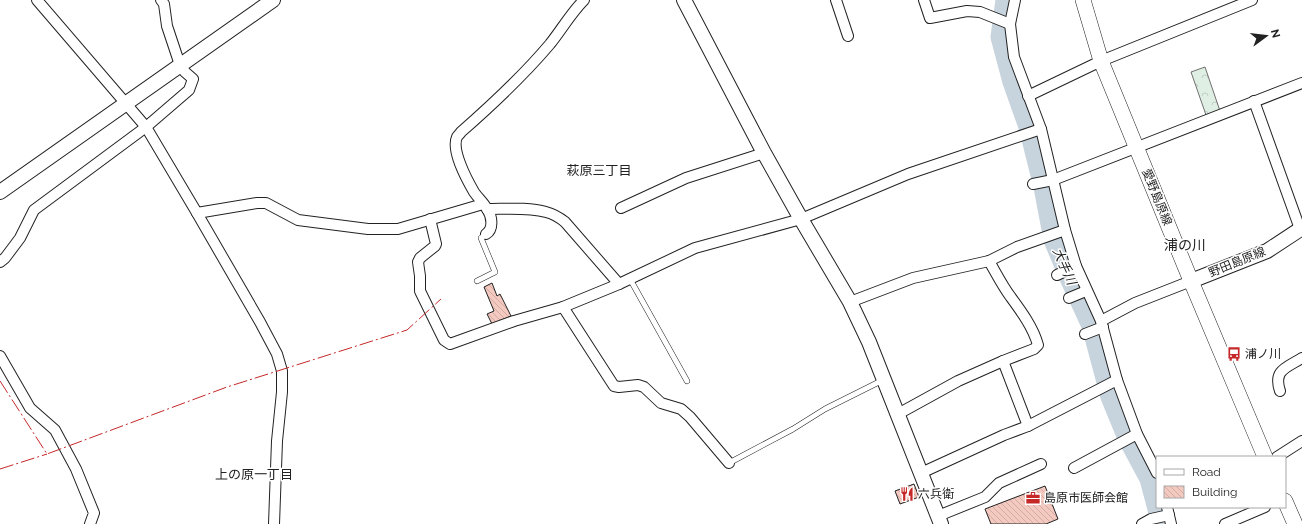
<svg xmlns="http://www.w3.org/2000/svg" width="1302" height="524" font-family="Raleway,'Noto Sans JP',sans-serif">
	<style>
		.forest { fill: url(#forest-crowns); stroke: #6f6f6f }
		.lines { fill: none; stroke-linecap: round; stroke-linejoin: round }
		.river { stroke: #c7d3dd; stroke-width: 19 }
		.building { fill: url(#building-back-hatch); stroke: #222 }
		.lane-casing { stroke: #222; stroke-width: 6 }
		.street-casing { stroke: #222; stroke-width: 12 }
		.secondary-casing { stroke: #222; stroke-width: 16 }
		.primary-casing { stroke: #222; stroke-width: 16 }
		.lane { stroke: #fff; stroke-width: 5 }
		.street { stroke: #fff; stroke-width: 10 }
		.secondary { stroke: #fff; stroke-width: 14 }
		.primary { stroke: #fff; stroke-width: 15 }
		.power { stroke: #c62828; stroke-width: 1; stroke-dasharray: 14 3 2 3; stroke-linecap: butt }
		.labels { text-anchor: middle; stroke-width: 3; stroke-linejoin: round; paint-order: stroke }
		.street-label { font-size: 12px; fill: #222; stroke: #fff }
		.poi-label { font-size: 12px; fill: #222; stroke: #fff; text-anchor: start }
		.neighbourhood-label { font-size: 13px; fill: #222; stroke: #fff }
		.water-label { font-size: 13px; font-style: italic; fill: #222; stroke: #fff }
		.quarter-label { font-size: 14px; fill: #222; stroke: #fff }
	</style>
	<defs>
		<pattern id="forest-crowns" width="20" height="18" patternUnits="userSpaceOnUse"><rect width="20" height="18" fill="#e0efe3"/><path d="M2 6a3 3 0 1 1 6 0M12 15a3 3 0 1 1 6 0" fill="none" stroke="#c0cdc2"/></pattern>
		<pattern id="building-back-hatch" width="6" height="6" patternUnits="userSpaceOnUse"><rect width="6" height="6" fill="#f3c9c0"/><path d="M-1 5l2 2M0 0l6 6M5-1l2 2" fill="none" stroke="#d0aca5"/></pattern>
	</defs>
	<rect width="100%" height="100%" fill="#fff"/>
	<polygon class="forest" points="1205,67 1220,111 1206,115 1191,72"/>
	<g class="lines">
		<polyline class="river" points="1005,0 1000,37 1012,82 1028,127 1043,187 1053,240 1069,278 1091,326 1110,397 1126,436 1149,479 1161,524"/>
	</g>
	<g class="building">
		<polygon points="492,283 497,296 500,294 511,316 492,324 487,314 494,311 484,287"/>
		<polygon points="914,484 919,497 900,504 895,491"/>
		<polygon points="1045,486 1058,519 1046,524 991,524 985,509"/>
	</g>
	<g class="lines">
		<defs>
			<g id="lane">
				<polyline points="630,279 687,381"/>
				<polyline points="477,281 495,272 481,238 486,234"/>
				<polyline points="729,463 793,429 825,409 883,380"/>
			</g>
			<g id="street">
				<polyline points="37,0 146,127 197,213 260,322 277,354 282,371 282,392 277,441 274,524"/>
				<polyline points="836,0 848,36"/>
				<polyline points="924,0 930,18 967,11 980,12 1010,24"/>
				<polyline points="1015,0 1010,24 1014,57 1041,129 1065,230 1076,266 1101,321 1117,380 1137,434 1157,473"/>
				<polyline points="1028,96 1101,61 1252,0"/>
				<polyline points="1254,101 1300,229"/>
				<polyline points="1033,184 1053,180 1302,83"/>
				<polyline points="621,208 686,178 764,153"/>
				<path d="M487 209C505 209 529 207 546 212 554 214 560 218 565 222L619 284"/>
				<polyline points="197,213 257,203 266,203 298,220 368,229 398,229 483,204"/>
				<polyline points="430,219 436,244 435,246 420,258 418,262 420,276 420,291 444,340 450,344 514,321 563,307 619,284 695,248 801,219 908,174 1041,129"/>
				<path d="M486 234C494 229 492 216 487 209 484 203 478 198 474 192 467 180 451 150 457 137 458 135 460 134 461 132 493 104 523 76 550 44 562 29 571 13 584 0"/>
				<path d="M989 261C996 273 1002 285 1010 296 1021 311 1033 327 1038 345L1034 349 1003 361"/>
				<polyline points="0,262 5,258 20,238 34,210 146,127 189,90 193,79 185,72 180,65 167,26 164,4 161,0"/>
				<polyline points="1057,275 1076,266"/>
				<polyline points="1069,298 1086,291"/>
				<polyline points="850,302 913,278 989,261 1017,247 1065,230"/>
				<polyline points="563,307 614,386 619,387 638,385 644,387 661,403 681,409 690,417 729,463"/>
				<polyline points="1101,321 1135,303 1191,281"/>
				<polyline points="1085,334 1103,327"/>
				<polyline points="0,356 30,408 55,430 76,469 94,513 90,524"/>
				<path d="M1280 391C1273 370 1286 368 1302 358"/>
				<polyline points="898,414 958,381 1003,361 1028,426"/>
				<polyline points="1277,457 1302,441"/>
				<polyline points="1074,468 1137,434"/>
				<polyline points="921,473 1004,435 1028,426 1117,380"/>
				<polyline points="1167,507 1171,524"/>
				<polyline points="938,516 985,497 999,483 1041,464"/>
				<polyline points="1142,524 1151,519 1169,515"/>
				<polyline points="1225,524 1265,507"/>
			</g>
			<g id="secondary">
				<polyline points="684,0 764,153 801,219 850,302 869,342 941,524"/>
				<polyline points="0,192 273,0"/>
				<polyline points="1191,281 1267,251 1302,228"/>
			</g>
			<g id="primary">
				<polyline points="1083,0 1101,61 1191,281 1265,457"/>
				<polyline points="1285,501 1295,524"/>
			</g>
		</defs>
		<use href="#lane" class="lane-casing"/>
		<use href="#street" class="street-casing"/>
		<use href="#secondary" class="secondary-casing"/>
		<use href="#primary" class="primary-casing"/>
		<use href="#lane" class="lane"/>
		<use href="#street" class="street"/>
		<use href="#secondary" class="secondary"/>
		<use href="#primary" class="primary"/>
		<g class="power">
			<polyline points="0,381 47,454 227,387 407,330 441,299"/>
			<polyline points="0,469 47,454"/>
		</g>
	</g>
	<defs>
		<symbol id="bus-bare" viewBox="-9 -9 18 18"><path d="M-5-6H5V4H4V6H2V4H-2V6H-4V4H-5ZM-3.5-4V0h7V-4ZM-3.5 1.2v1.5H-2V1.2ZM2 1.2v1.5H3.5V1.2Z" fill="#c62828" stroke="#fff" stroke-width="2.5" paint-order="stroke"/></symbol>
		<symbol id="restaurant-bare" viewBox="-9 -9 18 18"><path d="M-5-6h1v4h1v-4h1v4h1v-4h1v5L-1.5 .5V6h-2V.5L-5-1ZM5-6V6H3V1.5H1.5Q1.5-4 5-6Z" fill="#c62828" stroke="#fff" stroke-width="2.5" paint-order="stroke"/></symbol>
		<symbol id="office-bare" viewBox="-9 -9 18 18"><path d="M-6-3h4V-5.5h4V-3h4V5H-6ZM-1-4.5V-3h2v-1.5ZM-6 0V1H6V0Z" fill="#c62828" stroke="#fff" stroke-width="2.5" paint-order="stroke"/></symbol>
	</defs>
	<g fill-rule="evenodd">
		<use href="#bus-bare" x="1224" y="344" width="20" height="20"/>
		<use href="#restaurant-bare" x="897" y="484" width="20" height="20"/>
		<use href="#office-bare" x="1023" y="488" width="20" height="20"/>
	</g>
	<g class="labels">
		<g class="street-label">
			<text transform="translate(1157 197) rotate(68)" y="4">愛野島原線</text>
			<text transform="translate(1237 262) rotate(-22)" y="4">野田島原線</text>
		</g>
		<g class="poi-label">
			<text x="1245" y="358">浦ノ川</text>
			<text x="918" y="498">六兵衛</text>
			<text x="1044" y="502">島原市医師会館</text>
		</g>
		<g class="neighbourhood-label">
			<text x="599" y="175">萩原三丁目</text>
			<text x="254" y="479">上の原一丁目</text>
		</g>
		<g class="water-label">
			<text transform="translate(1065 266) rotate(66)" y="5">大手川</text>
		</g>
		<g class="quarter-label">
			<text x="1185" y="250">浦の川</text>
		</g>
	</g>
	<rect x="1156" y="456" width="130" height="52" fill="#ffffff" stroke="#a7a7a7"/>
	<rect x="1164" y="469" width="20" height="6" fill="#ffffff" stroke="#a7a7a7"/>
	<text x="1192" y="476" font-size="12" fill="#222222">Road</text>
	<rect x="1164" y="486" width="20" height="12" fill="url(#building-back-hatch)" stroke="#a7a7a7"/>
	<text x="1192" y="496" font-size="12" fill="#222222">Building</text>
	<g transform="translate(1266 36) rotate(75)" stroke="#ffffff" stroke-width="3" paint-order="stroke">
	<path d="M0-3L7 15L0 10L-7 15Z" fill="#222222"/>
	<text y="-6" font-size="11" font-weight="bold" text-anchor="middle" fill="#222222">N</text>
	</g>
</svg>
